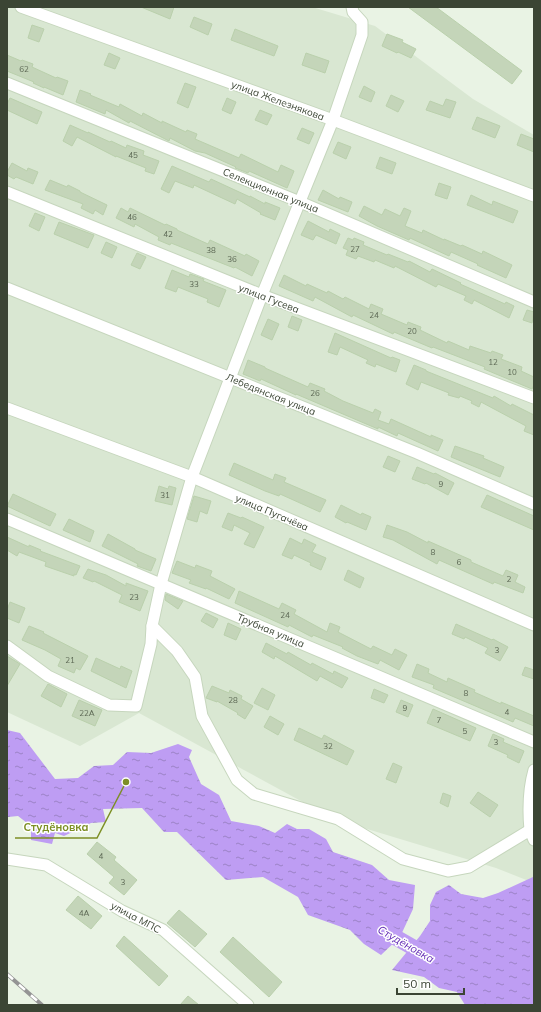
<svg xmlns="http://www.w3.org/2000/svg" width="541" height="1012" font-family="Mulish,sans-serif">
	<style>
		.residential { fill: #d9e7d2 }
		.water { fill: url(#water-ripples) }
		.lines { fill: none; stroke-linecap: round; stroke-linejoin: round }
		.river { stroke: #be9df3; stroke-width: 16 }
		.building { fill: #c4d5b9; stroke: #bad0ac }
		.minor-casing { stroke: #c6d6bd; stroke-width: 13 }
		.minor { stroke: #fff; stroke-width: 11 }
		.rail-casing { stroke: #949494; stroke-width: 4 }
		.rail { stroke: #fff; stroke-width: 2.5; stroke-dasharray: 8; stroke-linecap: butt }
		.labels { text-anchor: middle; stroke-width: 3; stroke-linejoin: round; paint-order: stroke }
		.number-label { font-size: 8px; fill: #5d6955 }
		.street-label { font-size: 10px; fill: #3b4534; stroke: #fff }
		.water-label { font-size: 11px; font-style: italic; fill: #6129b4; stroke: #fff }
		.leader { fill: none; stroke: #7d8f25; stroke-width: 1.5 }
		.callout-dot { fill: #7d8f25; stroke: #fff; stroke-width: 1.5 }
		.callout-label { font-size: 11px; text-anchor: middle; font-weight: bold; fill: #7d8f25; stroke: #fff; stroke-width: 3; stroke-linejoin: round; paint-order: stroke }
	</style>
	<defs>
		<pattern id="water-ripples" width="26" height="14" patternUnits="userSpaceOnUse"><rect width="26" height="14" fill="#be9df3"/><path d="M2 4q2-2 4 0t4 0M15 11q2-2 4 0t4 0" fill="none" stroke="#9c82c6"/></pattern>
	</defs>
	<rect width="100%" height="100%" fill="#e9f3e4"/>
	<polygon class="residential" points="7,7 312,7 375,26 473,99 534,135 534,883 496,868 334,819 139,713 80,746 7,712"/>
	<g class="water">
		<polygon points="7,730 20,733 55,779 78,778 94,766 113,765 127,752 151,753 178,744 192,750 189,757 201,784 219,795 231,821 259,826 275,833 287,824 297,829 309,829 326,839 333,852 372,865 389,880 415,885 413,909 400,937 381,955 364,944 350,930 308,915 298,897 263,877 226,880 177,832 164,832 142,808 103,809 106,822 91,823 64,836 55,833 52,844 31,840 31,826 18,816 8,817 7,815"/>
		<polygon points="533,877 534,882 534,1005 465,1005 457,992 439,988 424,977 392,970 420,936 430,921 430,905 436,892 449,885 461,894 483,898 498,893"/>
	</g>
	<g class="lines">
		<polyline class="river" points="379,928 430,957"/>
	</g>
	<g class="building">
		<polygon points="141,7 174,7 170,19"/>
		<polygon points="408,7 436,7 522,71 512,84"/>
		<polygon points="194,17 212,24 208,35 190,27"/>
		<polygon points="32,25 44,29 39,42 28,38"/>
		<polygon points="235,29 278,46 274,56 231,40"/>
		<polygon points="387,34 403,40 402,42 416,49 411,58 398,52 397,53 382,46"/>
		<polygon points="109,53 120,58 115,69 104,65"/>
		<polygon points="306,53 329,61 325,73 302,65"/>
		<polygon points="7,55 21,61 22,60 33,64 32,67 56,78 57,77 68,81 63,95 44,87 44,88 33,83 34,82 7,71"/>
		<polygon points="185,83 196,87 188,108 177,103"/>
		<polygon points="364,86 375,92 371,102 359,97"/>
		<polygon points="80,90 91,94 90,95 119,107 120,104 142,116 143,113 162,123 162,121 186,132 187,130 197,134 195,139 239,158 241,154 278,172 281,165 294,171 287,188 249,171 248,173 243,171 235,168 236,167 205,153 195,151 170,138 169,141 130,121 129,123 106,110 105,114 76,102"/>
		<polygon points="391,95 404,101 398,112 386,106"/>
		<polygon points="10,98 42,112 37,124 7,110 7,104"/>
		<polygon points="227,98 236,102 231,114 222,110"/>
		<polygon points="446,99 456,102 450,118 426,110 430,101 443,106"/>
		<polygon points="260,110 272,115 267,125 255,120"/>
		<polygon points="477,117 500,126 495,138 472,129"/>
		<polygon points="70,125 88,133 88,132 110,142 111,141 126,148 127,145 144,151 143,155 159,161 154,174 145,171 146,168 116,156 116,157 77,137 72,146 63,141"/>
		<polygon points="302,128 314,133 309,144 297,139"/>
		<polygon points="521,134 534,139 534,152 517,145"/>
		<polygon points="338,142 351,147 346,159 333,153"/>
		<polygon points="380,157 396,163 392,174 376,168"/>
		<polygon points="12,163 27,171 28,168 38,172 33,184 16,177 14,179 7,175 7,172"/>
		<polygon points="172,166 209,182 211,179 250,197 250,196 265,204 265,202 280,208 275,220 260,214 261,213 237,199 235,204 194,185 193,188 175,181 169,193 161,189"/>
		<polygon points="50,180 67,187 68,185 80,191 80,192 107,205 103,215 95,210 93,214 81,208 83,204 45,190"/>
		<polygon points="439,183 451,187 447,199 435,195"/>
		<polygon points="323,190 339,199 340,197 352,202 348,212 318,200"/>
		<polygon points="471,195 492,205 493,201 518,211 513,223 467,205"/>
		<polygon points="364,206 382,215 385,209 400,216 404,208 411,211 405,226 422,233 423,230 444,240 444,239 461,246 462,245 482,254 483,251 512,265 506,278 477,265 478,264 451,252 449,256 410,238 409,240 377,226 359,216"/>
		<polygon points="121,208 128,212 130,208 165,225 166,224 177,229 177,230 208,244 210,240 245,256 246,254 259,261 252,276 235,267 234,268 171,243 170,245 158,240 159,237 135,224 134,227 116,218"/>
		<polygon points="35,213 45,217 39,231 29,226"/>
		<polygon points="308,221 329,232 330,229 340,234 336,244 316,235 313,240 301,235"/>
		<polygon points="59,222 94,235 88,248 54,234"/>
		<polygon points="348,238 353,240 354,238 364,242 363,245 387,255 388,254 408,262 409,261 430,272 432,269 461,283 460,284 505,304 506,302 514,306 509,318 474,300 472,304 464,300 466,296 438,284 436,287 395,266 394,268 375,260 374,262 358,256 356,259 346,255 348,250 343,248"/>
		<polygon points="106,242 117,247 112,258 101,253"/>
		<polygon points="137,253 146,257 140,269 131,265"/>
		<polygon points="172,270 189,277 190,274 204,279 203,281 226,290 219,307 207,302 208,299 178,287 176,292 165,288"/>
		<polygon points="284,275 306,286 307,284 327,293 328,291 343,299 345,297 369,309 371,304 383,309 381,314 407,325 408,322 421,327 420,330 447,343 448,341 469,350 470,346 491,353 492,351 503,355 501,359 522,367 521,371 534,377 534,385 532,389 484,369 485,367 433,347 432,348 394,332 393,334 353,315 352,317 315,297 313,301 295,293 279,286"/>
		<polygon points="527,310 534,312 532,323 523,320"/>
		<polygon points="292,316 302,320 298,331 288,327"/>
		<polygon points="268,319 279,324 272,340 261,335"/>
		<polygon points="335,333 391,358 392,357 400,360 396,372 376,364 375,367 366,363 368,360 340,347 337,355 328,352"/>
		<polygon points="248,360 265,367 265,368 308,387 310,383 325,389 324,391 343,401 373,413 375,409 381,412 378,420 389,424 391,419 431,437 431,435 443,440 438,451 398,433 397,436 378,427 378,429 296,394 296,395 261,379 260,381 243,374"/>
		<polygon points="414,365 426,370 426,371 493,398 494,396 511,406 512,404 534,415 534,435 524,431 526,426 481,402 479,407 471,403 472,401 460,396 459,398 448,395 449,393 421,382 418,390 406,384"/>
		<polygon points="455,446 484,456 483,458 504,467 500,477 451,457"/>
		<polygon points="388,456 400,461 395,472 383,467"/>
		<polygon points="234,463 273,480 275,474 286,478 284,482 326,500 320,512 280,494 279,496 265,491 229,475"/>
		<polygon points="417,467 434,474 435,473 454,483 448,495 426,483 425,484 412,479"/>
		<polygon points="159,486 168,489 169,486 176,488 172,505 155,501"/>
		<polygon points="13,494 56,514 50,526 7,506"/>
		<polygon points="487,495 534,516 534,530 481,507"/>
		<polygon points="194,496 211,501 207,514 200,511 197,522 187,519"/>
		<polygon points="341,505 361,515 362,513 371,517 366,530 347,522 346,523 335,517"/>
		<polygon points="228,513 241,518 242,517 264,527 254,548 244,544 250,533 234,525 232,531 222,527"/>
		<polygon points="69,519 94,531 90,542 63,530"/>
		<polygon points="387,525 407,532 428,543 428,541 471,560 471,562 503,576 506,570 518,575 515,582 525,587 523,593 494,582 493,584 439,560 437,564 393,540 383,537"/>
		<polygon points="108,534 135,549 135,550 156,559 151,571 137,566 138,564 102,546"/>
		<polygon points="7,537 29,547 29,545 41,550 40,551 80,566 76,575 74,574 74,576 45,566 46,562 19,552 17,556 7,550"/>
		<polygon points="290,538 302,544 304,539 316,545 312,552 326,558 321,570 310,565 311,563 294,555 292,559 282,555"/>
		<polygon points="177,561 195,568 196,565 212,571 210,576 235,589 229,599 206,588 206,589 189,583 191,580 172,573"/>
		<polygon points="88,569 106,575 126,586 126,583 148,591 140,611 119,602 122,595 94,581 93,582 83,578"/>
		<polygon points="348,570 364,578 360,588 344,580"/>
		<polygon points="239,591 279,609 282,603 296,610 294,614 327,632 330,623 340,627 338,632 371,649 373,646 392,655 395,649 407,655 399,670 380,660 378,664 357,656 342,648 343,647 313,635 312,637 289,625 288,627 235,603"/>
		<polygon points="166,594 183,601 178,609 165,600"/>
		<polygon points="10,602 25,608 19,623 7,618 7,610"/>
		<polygon points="206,613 218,619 213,628 201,621"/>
		<polygon points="228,623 241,629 236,640 224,635"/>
		<polygon points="456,624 492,640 493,639 508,647 500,661 485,653 488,648 465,637 464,639 452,634"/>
		<polygon points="29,626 44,632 43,633 88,656 80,670 76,668 74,673 58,666 61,659 45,650 22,640"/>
		<polygon points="266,643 287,654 288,652 311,665 312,663 333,674 334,671 348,678 342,688 320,676 317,681 275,656 274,659 262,652"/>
		<polygon points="7,656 20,664 7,686"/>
		<polygon points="96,658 120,669 121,666 132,671 126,688 91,671"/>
		<polygon points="417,664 429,669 428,673 447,682 448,678 475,690 474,692 501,704 501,702 534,716 534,726 515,718 513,722 433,688 434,685 412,677"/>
		<polygon points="525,667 534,670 534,679 522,675"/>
		<polygon points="48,684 67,694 61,707 41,696"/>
		<polygon points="212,686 229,693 230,690 242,696 241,699 253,706 245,719 237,714 238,713 217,701 217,702 206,698"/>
		<polygon points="262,688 275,695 268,710 254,703"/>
		<polygon points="374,689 388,695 384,703 371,698"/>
		<polygon points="79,700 102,710 95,726 72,716"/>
		<polygon points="401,700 413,705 408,717 396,712"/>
		<polygon points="433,709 476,728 470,741 427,723"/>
		<polygon points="270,716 284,724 278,735 264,727"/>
		<polygon points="299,728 322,739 324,735 354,751 347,765 294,740"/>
		<polygon points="493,734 504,739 503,742 524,751 519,763 507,757 508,755 488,746"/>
		<polygon points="393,763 402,767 396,783 386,779"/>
		<polygon points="478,792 498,805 490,817 470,803"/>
		<polygon points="443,793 451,796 448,807 440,803"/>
		<polygon points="97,842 116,857 114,860 137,880 124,895 109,883 114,877 87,854"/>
		<polygon points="78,896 102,916 91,929 66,910"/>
		<polygon points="179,910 207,934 195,947 167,923"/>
		<polygon points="124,936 168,976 159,986 116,946"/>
		<polygon points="233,937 282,982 269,997 220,952"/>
		<polygon points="188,996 199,1005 180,1005"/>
	</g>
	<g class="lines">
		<defs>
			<g id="minor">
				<polyline points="21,7 333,120 534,196"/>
				<polyline points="7,83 300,202 534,302"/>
				<polyline points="7,192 262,295 534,398"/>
				<polyline points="7,288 417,453 534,504"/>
				<polyline points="7,408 192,477 534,625"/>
				<polyline points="7,519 534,742"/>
				<polyline points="152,626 177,651 195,677 202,716 237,780 254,794 338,819 403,859 448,871 469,867 530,830 534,840"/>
				<polyline points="7,646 48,676 109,705 136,706 151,644 152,626 161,584 192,477 262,295 333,120 362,35 362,22 353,12 352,7"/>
				<path d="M534 770C528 791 528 809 530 830L534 828"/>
				<polyline points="7,859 46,865 122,911 163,930 248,1005"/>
			</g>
		</defs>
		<use href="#minor" class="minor-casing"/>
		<use href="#minor" class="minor"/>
		<defs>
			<polyline id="rail" points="7,974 42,1005"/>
		</defs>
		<use href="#rail" class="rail-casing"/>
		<use href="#rail" class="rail"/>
	</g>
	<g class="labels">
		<g class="number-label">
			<text x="24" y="72">62</text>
			<text x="133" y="158">45</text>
			<text x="132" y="220">46</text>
			<text x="168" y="237">42</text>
			<text x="355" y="252">27</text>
			<text x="211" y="253">38</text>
			<text x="232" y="262">36</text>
			<text x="194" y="287">33</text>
			<text x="374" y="318">24</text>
			<text x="412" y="334">20</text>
			<text x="493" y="365">12</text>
			<text x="512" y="375">10</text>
			<text x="315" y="396">26</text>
			<text x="441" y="487">9</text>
			<text x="165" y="498">31</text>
			<text x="433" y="555">8</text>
			<text x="459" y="565">6</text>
			<text x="509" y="582">2</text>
			<text x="134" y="600">23</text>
			<text x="285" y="618">24</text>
			<text x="497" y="653">3</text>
			<text x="70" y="663">21</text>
			<text x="466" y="696">8</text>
			<text x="233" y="703">28</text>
			<text x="405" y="711">9</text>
			<text x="507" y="715">4</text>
			<text x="87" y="716">22А</text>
			<text x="439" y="723">7</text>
			<text x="465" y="734">5</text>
			<text x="496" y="745">3</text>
			<text x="328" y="749">32</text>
			<text x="101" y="859">4</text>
			<text x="123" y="885">3</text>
			<text x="84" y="916">4А</text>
		</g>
		<g class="street-label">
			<text transform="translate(278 100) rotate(20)" y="4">улица Железнякова</text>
			<text transform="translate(271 190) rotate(22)" y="4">Селекционная улица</text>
			<text transform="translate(269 298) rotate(21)" y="4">улица Гусева</text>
			<text transform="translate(271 394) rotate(22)" y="4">Лебедянская улица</text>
			<text transform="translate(272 512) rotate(23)" y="4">улица Пугачёва</text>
			<text transform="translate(271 630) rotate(23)" y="4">Трубная улица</text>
			<text transform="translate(136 917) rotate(28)" y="4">улица МПС</text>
		</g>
		<g class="water-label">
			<text transform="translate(406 944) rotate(30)" y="4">Студёновка</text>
		</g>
	</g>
	<path class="leader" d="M126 782L97 838H15"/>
	<circle class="callout-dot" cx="126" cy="782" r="4"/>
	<g class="callout-label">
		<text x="56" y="831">Студёновка</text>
	</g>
	<rect width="541" height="1012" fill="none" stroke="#3b4534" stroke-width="16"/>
	<path d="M397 988v6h67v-6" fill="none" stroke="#3b4534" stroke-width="2"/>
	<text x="403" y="988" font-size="12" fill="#3b4534" stroke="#ffffff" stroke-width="3" paint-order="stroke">50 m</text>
</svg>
